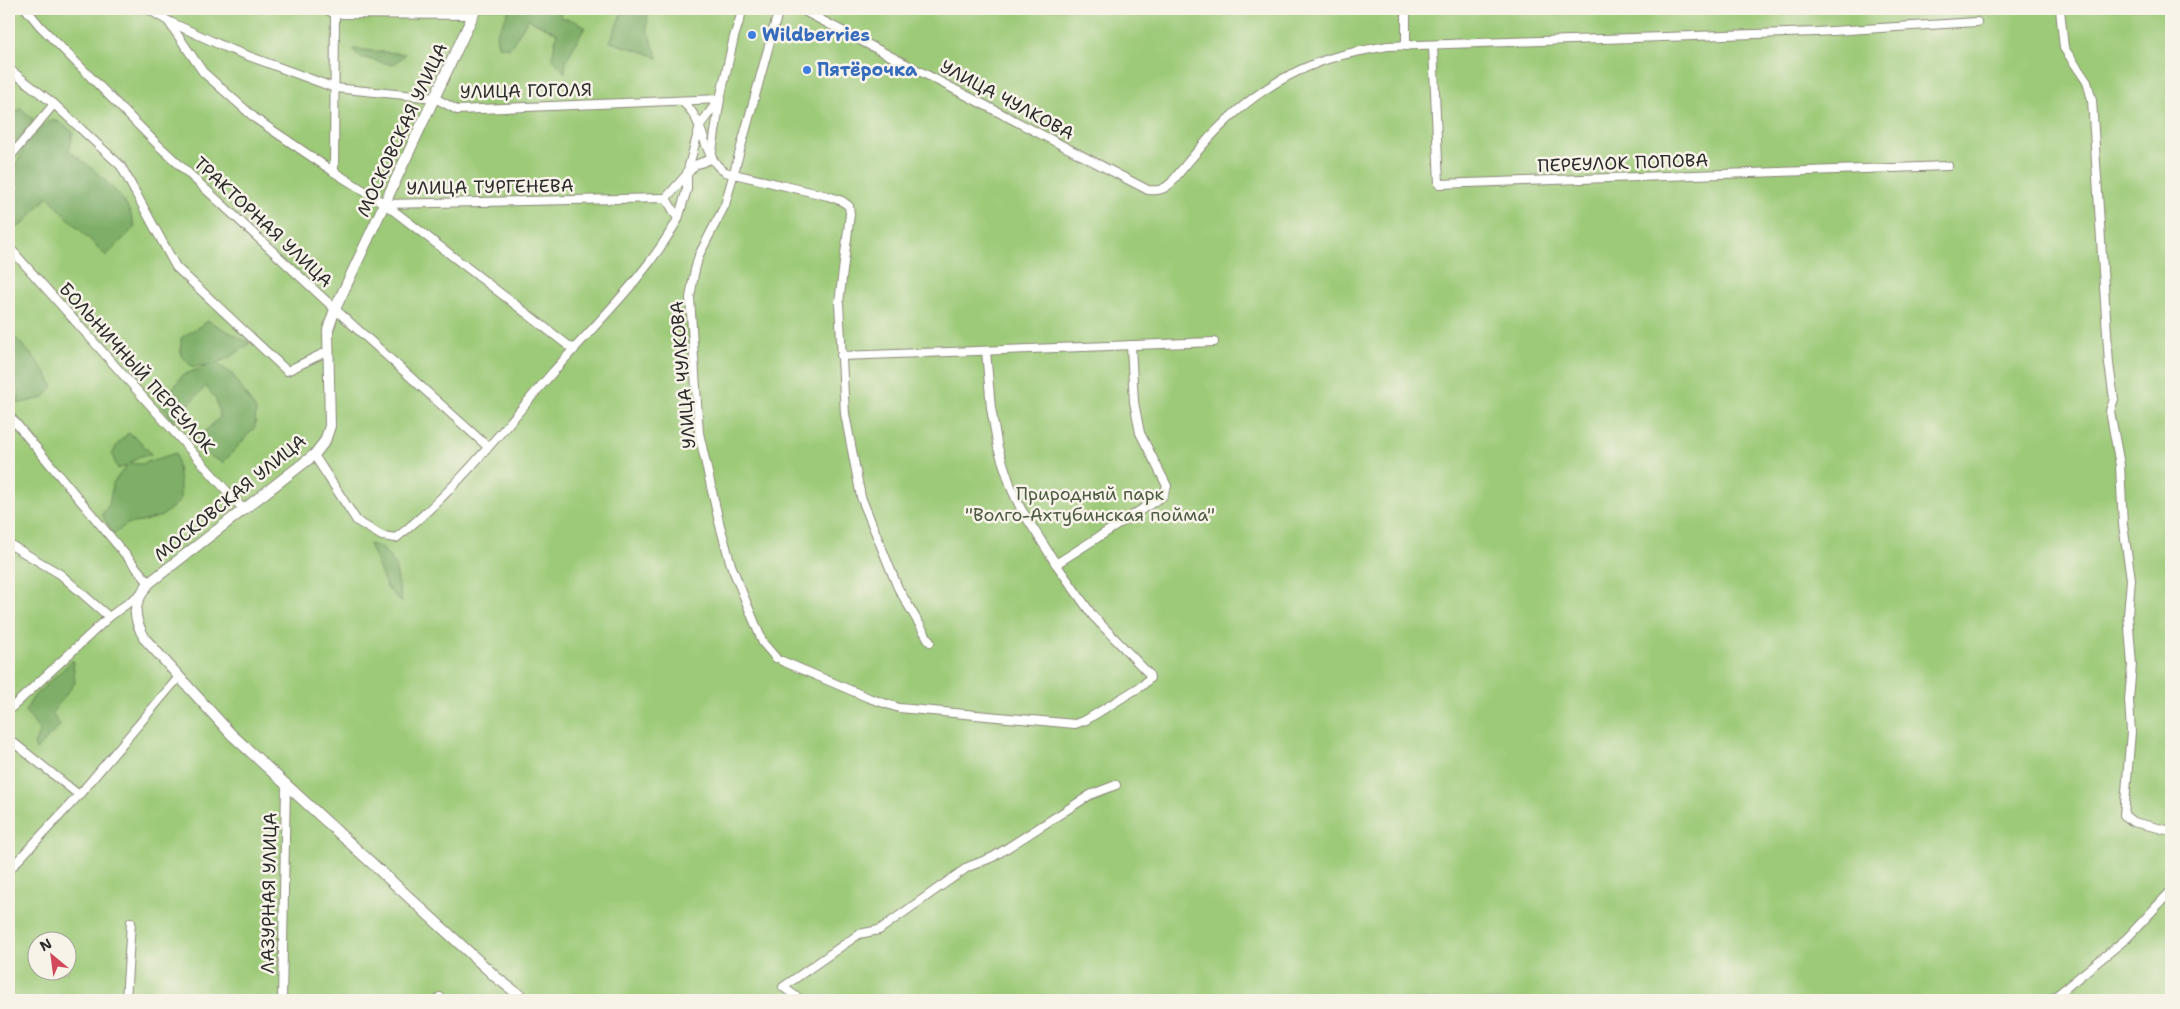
<svg xmlns="http://www.w3.org/2000/svg" width="2180" height="1009" font-family="'Shantell Sans',sans-serif">
	<style>
		.green { fill: #9dca78; stroke: #647a52; fill-rule: evenodd }
		.forest { fill: #7eae68; stroke: #546c4a }
		.lines { fill: none; stroke-linecap: round; stroke-linejoin: round }
		.street-casing { stroke: #8c887a; stroke-width: 10 }
		.secondary-casing { stroke: #8c887a; stroke-width: 12 }
		.street { stroke: #fff; stroke-width: 8 }
		.secondary { stroke: #fff; stroke-width: 10 }
		.shop-dot { fill: #3f7fe0; stroke: #f7f3e8; stroke-width: 2 }
		.labels { text-anchor: middle; stroke-width: 5; stroke-linejoin: round; paint-order: stroke }
		.shop-label { font-size: 18px; font-weight: bold; fill: #366cbe; stroke: #f7f3e8; text-anchor: start }
		.street-label { font-size: 18px; fill: #2b2b2b; stroke: #f7f3e8 }
		.park-label { font-size: 18px; fill: #4d5b42; stroke: #f7f3e8 }
	</style>
	<rect width="100%" height="100%" fill="#f7f3e8"/>
	<filter id="ink" filterUnits="userSpaceOnUse"><feTurbulence type="fractalNoise" baseFrequency=".02" numOctaves="2"/><feDisplacementMap in="SourceGraphic" scale="10" xChannelSelector="R" yChannelSelector="G"/><feConvolveMatrix kernelMatrix="1 2 1 2 8 2 1 2 1" color-interpolation-filters="sRGB"/></filter>
	<filter id="wash" filterUnits="userSpaceOnUse"><feTurbulence type="fractalNoise" baseFrequency=".0096" numOctaves="4" result="noise"/><feDisplacementMap in="SourceGraphic" scale="20" xChannelSelector="R" yChannelSelector="G"/><feGaussianBlur stdDeviation="1.12" result="paint"/><feColorMatrix in="noise" values="0 0 0 0 0 0 0 0 0 0 0 0 0 0 0 0 0 1.4 0 .05"/><feComposite in="paint" operator="in"/></filter>
	<g filter="url(#wash)">
		<rect width="100%" height="100%" fill="#ede5c8"/>
		<path class="green" d="M9 9H2171V1000H9ZM38 942H68V972H38Z"/>
		<g class="forest">
			<polygon points="510,9 562,9 560,17 575,21 585,27 566,61 565,73 552,58 557,33 528,19 510,48 498,46 496,35"/>
			<polygon points="623,9 648,9 647,29 658,58 644,52 610,42"/>
			<polygon points="353,49 406,54 393,65 359,57"/>
			<polygon points="21,108 33,119 28,129 9,146 9,118"/>
			<path d="M51 120 59 122 73 132 69 151C88 164 117 188 128 208 131 214 133 221 135 227L106 256 64 214 48 196 23 224 9 231V197L20 189 12 171 22 153 28 136Z"/>
			<polygon points="208,321 250,343 231,357 216,363 232,374 256,410 255,427 223,463 202,452 198,438 220,417 216,400 206,386 172,423 167,411 161,404 183,375 210,365 193,367 181,356 181,338"/>
			<path d="M9 332C27 349 42 364 53 386L43 398 17 404 20 391 9 386Z"/>
			<polygon points="128,433 138,439 152,455 140,456 130,463 141,464 176,453 180,482 180,501 162,516 141,522 127,524 113,535 102,514 109,505 113,483 127,465 118,469 112,455 117,445"/>
			<polygon points="369,544 381,547 395,564 402,603 387,588"/>
			<polygon points="73,660 75,683 52,713 60,726 36,750 34,744 40,731 25,711 34,696"/>
		</g>
	</g>
	<g filter="url(#ink)">
		<g class="lines">
			<defs>
				<g id="street">
					<polyline points="26,9 40,26 158,145 335,309 488,447"/>
					<polyline points="148,9 168,21 203,72 256,119 334,172 385,204 574,350"/>
					<polyline points="325,9 335,14 473,15"/>
					<path d="M800 9 1148 190C1158 191 1163 190 1171 183 1213 130 1253 87 1317 63 1340 54 1365 50 1388 46L1816 32 1977 22"/>
					<polyline points="2060,9 2064,48 2087,82 2092,100 2109,364 2114,399 2110,411 2120,465 2123,525 2131,579 2128,615 2132,665 2129,700 2131,732 2124,815 2133,822 2171,831"/>
					<polyline points="168,21 227,48 335,88 435,98 457,110 720,99"/>
					<polyline points="1406,46 1406,9"/>
					<polyline points="1433,46 1439,184 1948,166"/>
					<polyline points="9,69 54,104 121,166 176,267 287,371 328,351"/>
					<path d="M681 101C707 119 700 156 725 172L828 196 842 201 849 206 850 214 839 303 845 414 861 497 898 588 930 642"/>
					<polyline points="9,158 54,104"/>
					<polyline points="334,172 335,9"/>
					<polyline points="385,204 666,198"/>
					<polyline points="678,219 687,189 687,173 700,125 718,101"/>
					<polyline points="9,247 243,509"/>
					<polyline points="841,356 1214,342"/>
					<polyline points="9,415 149,583"/>
					<path d="M314 455 357 521 382 536 396 538C456 491 503 429 553 372 597 322 645 278 678 219L666 198 695 165 711 159 720 99 734 37 743 9"/>
					<polyline points="9,544 60,574 109,617"/>
					<polyline points="1056,564 1163,496 1167,486 1140,433 1134,402 1131,345"/>
					<polyline points="776,658 763,643 731,565 719,522 699,433 690,298 694,274 699,255 725,205 779,9"/>
					<polyline points="782,661 869,698 899,708 1075,724 1086,720 1143,685 1150,678 1149,674 1093,616 1056,564 1021,509 1012,490 998,448 991,408 986,351"/>
					<polyline points="9,710 109,617 139,595"/>
					<polyline points="9,739 79,795"/>
					<polyline points="9,870 79,795 178,678"/>
					<polyline points="126,1000 131,922"/>
					<polyline points="282,1000 286,785"/>
					<polyline points="440,1000 440,997"/>
					<polyline points="801,1000 783,987 859,934 879,930 968,867 993,857 1090,795 1116,785"/>
					<polyline points="2051,1000 2127,938 2171,891"/>
				</g>
				<path id="secondary" d="M476 9 335 309 328 330 330 426 325 441 314 455 149 583C132 604 132 616 145 639L231 734 497 978 526 1000"/>
			</defs>
			<use href="#street" class="street-casing"/>
			<use href="#secondary" class="secondary-casing"/>
			<use href="#street" class="street"/>
			<use href="#secondary" class="secondary"/>
		</g>
	</g>
	<g class="shop-dot">
		<circle cx="752" cy="35" r="5"/>
		<circle cx="807" cy="70" r="5"/>
	</g>
	<g class="labels">
		<g class="shop-label">
			<text x="762" y="41">Wildberries</text>
			<text x="817" y="76">Пятёрочка</text>
		</g>
		<g class="street-label">
			<text transform="translate(526 91) rotate(-1)" y="6">УЛИЦА ГОГОЛЯ</text>
			<text transform="translate(1007 100) rotate(28)" y="6">УЛИЦА ЧУЛКОВА</text>
			<text transform="translate(402 130) rotate(-65)" y="6">МОСКОВСКАЯ УЛИЦА</text>
			<text transform="translate(1623 163) rotate(-2)" y="6">ПЕРЕУЛОК ПОПОВА</text>
			<text transform="translate(490 187) rotate(-1)" y="6">УЛИЦА ТУРГЕНЕВА</text>
			<text transform="translate(263 222) rotate(43)" y="6">ТРАКТОРНАЯ УЛИЦА</text>
			<text transform="translate(137 368) rotate(48)" y="6">БОЛЬНИЧНЫЙ ПЕРЕУЛОК</text>
			<text transform="translate(683 375) rotate(-95)" y="6">УЛИЦА ЧУЛКОВА</text>
			<text transform="translate(230 498) rotate(-39)" y="6">МОСКОВСКАЯ УЛИЦА</text>
			<text transform="translate(269 893) rotate(-89)" y="6">ЛАЗУРНАЯ УЛИЦА</text>
		</g>
		<g class="park-label">
			<text x="1090" y="500">Природный парк<tspan x="1090" dy="21">"Волго-Ахтубинская пойма"</tspan></text>
		</g>
	</g>
	<rect width="2180" height="1009" fill="none" stroke="#f7f3e8" stroke-width="30"/>
	<g transform="translate(52 956) rotate(331)"><circle r="24" fill="#f7f3e8" stroke="#a5a39c"/>
	<path d="M0-4L9 19L0 12L-9 19Z" fill="#d1495b"/>
	<text y="-8" font-size="14" font-weight="bold" text-anchor="middle" fill="#2b2b2b">N</text>
	</g>
</svg>
